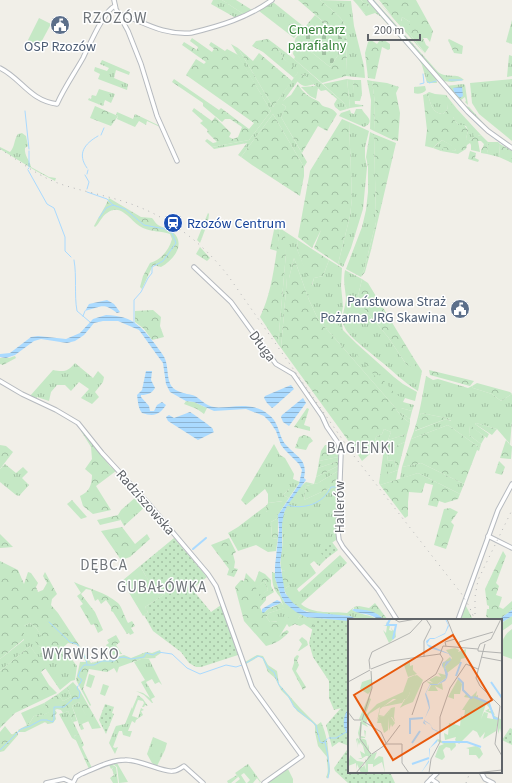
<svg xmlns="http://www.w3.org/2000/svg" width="512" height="783" font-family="'Source Sans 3',sans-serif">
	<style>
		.grass { fill: url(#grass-tufts); fill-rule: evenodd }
		.forest { fill: url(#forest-crowns); fill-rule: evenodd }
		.cemetery { fill: url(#cemetery-stones) }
		.park { fill: url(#park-dots) }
		.pitch { fill: #c5e8c5 }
		.water { fill: url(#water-rules) }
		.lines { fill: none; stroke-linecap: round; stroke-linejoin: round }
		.stream { stroke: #aadaff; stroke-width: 1 }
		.canal { stroke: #aadaff; stroke-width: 2 }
		.secondary-casing { stroke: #b6babf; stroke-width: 5.5 }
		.secondary { stroke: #fff; stroke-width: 3.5 }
		.rail { stroke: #b6b7b8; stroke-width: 1; stroke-dasharray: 1 5; stroke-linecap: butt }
		.labels { text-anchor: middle; stroke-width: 3; stroke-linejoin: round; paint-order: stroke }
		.park-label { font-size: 14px; fill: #348238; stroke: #fff }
		.service-label { font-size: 14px; fill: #4e5e75; stroke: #fff }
		.transit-label { font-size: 14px; fill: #164399; stroke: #fff; text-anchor: start }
		.street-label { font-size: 14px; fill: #5f6368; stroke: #fff }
		.neighbourhood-label { font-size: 15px; letter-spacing: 1px; fill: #70757a; stroke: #fff }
		.quarter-label { font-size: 16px; letter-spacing: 1px; fill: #70757a; stroke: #fff }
		.inset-river { fill: none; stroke: #aadaff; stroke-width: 2 }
		.inset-road { fill: none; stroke: #b3b3b1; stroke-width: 1 }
		.view { fill: #e8590c; fill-opacity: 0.15; stroke: #e8590c; stroke-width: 2 }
		.inset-edge { fill: none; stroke: #5f6368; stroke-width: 2 }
	</style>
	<defs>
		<pattern id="grass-tufts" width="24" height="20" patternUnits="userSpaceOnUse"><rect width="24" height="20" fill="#c5e8c5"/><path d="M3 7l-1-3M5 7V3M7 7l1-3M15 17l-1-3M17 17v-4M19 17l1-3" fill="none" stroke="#a3c0a4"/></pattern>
		<pattern id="forest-crowns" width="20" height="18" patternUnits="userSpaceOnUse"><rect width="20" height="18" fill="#c5e8c5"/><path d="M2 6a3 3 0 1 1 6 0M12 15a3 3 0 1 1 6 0" fill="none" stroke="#a3c0a4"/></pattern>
		<pattern id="cemetery-stones" width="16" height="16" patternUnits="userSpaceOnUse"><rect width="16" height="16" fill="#c5e8c5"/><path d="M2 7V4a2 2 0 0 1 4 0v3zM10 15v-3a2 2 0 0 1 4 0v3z" fill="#a3c0a4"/></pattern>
		<pattern id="park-dots" width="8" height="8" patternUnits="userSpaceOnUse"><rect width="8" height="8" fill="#c5e8c5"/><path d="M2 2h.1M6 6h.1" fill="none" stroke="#a3c0a4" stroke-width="1.8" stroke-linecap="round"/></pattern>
		<pattern id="water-rules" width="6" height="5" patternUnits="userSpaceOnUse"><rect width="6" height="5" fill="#aadaff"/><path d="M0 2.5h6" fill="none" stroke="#8eb4d2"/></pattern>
	</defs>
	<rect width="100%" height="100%" fill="#f1efe8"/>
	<g class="grass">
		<polygon points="213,0 222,0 245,15 236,18 211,4"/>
		<path d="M320 0 351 1 354 26 364 66 365 78 346 76C346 64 349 30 343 21 337 13 327 6 320 0Z"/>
		<polygon points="361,0 369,0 436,77 437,83 427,83 422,65 418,58 380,16 375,13 366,16 356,3 365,13 369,7"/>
		<path d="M372 0H374L438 72C447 79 457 72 464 80L452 82 442 81Z"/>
		<polygon points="377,0 391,15 402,21 402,17 410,22 410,27 404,27 409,33 425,54"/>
		<polygon points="273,2 303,26 294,38 259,11"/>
		<polygon points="512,20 512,44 506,42"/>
		<polygon points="231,44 238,48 273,107 298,72 283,58 276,45 294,59 344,103 347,109 340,111 335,107 334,104 337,99 326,90 321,91 303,74 284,100 282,104 286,107 281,117 307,162 304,167 273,114 241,157 238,155 247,143 214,149 212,147 249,140 271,111"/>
		<polygon points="509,55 512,56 512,76 507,77"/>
		<polygon points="102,60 130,72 129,75 116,70 114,78 128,84 127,90 98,79 100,74 94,71 95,67 107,71 109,68 100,64"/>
		<polygon points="347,79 353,80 355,104 362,105 364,106 350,108"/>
		<polygon points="512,79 512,141 479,114 472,103 470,83"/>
		<polygon points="367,80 372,81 375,103 374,131 370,129 371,100"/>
		<polygon points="463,84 465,85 468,105 465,102 466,101 465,97 461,100 466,106 469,107 487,127 512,147 480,122 446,86"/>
		<path d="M425 86 426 90C424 93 418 95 414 93V87Z"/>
		<polygon points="99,89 115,94 111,103 105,100 103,106 88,100 89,98 91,99 92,95 96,96"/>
		<path d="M429 92 435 94 446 95 457 109 481 135 474 137 468 142 466 139 468 130 466 126 458 125 453 117 448 102C448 108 448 110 443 114 432 113 431 104 428 95L426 94Z"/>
		<path d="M356 109H362C364 115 377 121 364 127L339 116 341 113 350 110 351 113 354 114Z"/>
		<polygon points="117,112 133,119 135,114 160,126 160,127 147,121 146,125 139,121 135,127 117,119 118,116 116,115"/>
		<polygon points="349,122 369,131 365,147 365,157 367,167 363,209 351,248 343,267 338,264 350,216 352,198"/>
		<polygon points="370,132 374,134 376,222 364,270 361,277 346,269 362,227 366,210 368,192 368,167 366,157"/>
		<path d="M18 134 22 133 26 136 28 146 25 148C24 156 30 160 31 167L49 177 56 178 55 181 36 171 0 149V147L10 152C15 147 14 139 18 134Z"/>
		<polygon points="442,140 453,146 456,150 454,151 444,148 441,151 433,148"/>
		<polygon points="488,142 498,142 500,144 499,157 487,154"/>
		<polygon points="275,225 298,240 297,249 312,286 314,278 323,276 329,260 342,268 341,286 343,306 341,318 343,330 357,344 394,377 403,384 417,392 415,401 405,398 403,402 414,405 412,411 401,408 401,413 410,419 410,423 401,416 393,405 318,319 309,300 294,258 289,278 287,278 281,348 278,344 286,253 280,230 277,251 270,249"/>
		<path d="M345 270 362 279 358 296 360 304 388 337 406 364 416 368 412 361 413 357 422 371 418 391C403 382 392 370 379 360 370 352 350 338 345 328 339 318 346 308 346 298 345 287 343 281 345 270Z"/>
		<path d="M75 363 93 378 98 371 104 377 103 382 95 392 99 397 92 404 81 398 89 389 79 382 71 391 65 385H57L51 392 49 401 37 397V399L30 396 53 370C63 372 68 372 75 363Z"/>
		<path d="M426 376 433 380 438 379 468 388 472 386 473 388 492 394 501 401 512 394V421L510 444 497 429 476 423 475 424 489 434 487 438 470 426 469 435 481 444 480 448 448 425 411 439C419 420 422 397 426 376ZM421 413 451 419V421L446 419 415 431Z"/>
		<polygon points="384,429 391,432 388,440 407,434 405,442 389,449 387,461 394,460 396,466 387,474 398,470 396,480 380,485 379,483 384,449 374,447 371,453 362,461 355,450 374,447 376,437 382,434"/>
		<polygon points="274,444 280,455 285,458 294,474 293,479 300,482 295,489 289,489 283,495 289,498 278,515 278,518 271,522 272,539 278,538 276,551 268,552 256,545 238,551 228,533 238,527 267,505 266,512 283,501 268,503 268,494 265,489 246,505 241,500"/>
		<polygon points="338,457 339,461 318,468 319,461"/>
		<polygon points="421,463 464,484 460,494 418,473 400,479 402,467"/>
		<polygon points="5,464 16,473 23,467 28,472 22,478 29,485 19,496 16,495 0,482 0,469"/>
		<path d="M338 466V471L318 483 306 486 304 500 330 488 338 486 336 535 338 541 336 540 320 551 326 559 319 566 314 561 310 564 316 573 297 589 299 592 340 555 347 563 301 604C314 615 332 611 347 613L354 607 352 610C360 615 370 614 378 620 372 620 366 621 360 620 355 619 352 616 348 616 325 613 293 618 284 589L289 586 284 570 282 571C279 563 281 557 282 549 283 542 282 532 282 524 282 509 295 491 306 482L314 484 316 477Z"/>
		<polygon points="137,494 145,503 146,506 124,526 118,515 121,510 137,496"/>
		<polygon points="265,581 268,590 259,597 255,588"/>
		<polygon points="281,596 285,603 301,614 298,619 286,621 270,622 266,617 269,613 284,608 280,597"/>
		<polygon points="465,604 473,620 459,620"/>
		<polygon points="30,623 37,629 42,637 39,647 46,643 56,648 59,651 63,648 77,666 75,680 71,681 60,690 30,646 0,671 0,659 24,640 24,626"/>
		<polygon points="302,637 307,641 308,645 299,651 298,651 302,644 299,640"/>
		<polygon points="141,659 149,659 162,685 159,682 155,684 152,679 146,682 155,697 151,699 153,703 152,703 144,695 136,691 143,693 150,698 141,682 145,680 134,662"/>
		<polygon points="67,687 71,697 63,701 58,694"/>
		<polygon points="138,695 143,699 148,706 145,705 144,707 142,707 144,703 143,701 138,700 132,716 138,718 141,708 144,710 141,711 143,715 136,720 135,723 132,721 128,731 132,731 130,737 123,735 122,731 119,731 113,747 115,748 118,747 115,754 109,743 115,728 116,726 125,724 132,707 132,709"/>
		<polygon points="79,702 89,721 82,724 84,729 81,730 72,706"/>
		<polygon points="44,703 50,712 43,715 34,716 29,724 27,725 21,713"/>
		<polygon points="68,711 79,734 74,736 77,741 72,738 59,714"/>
		<polygon points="153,737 167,743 165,750 157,766 152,763 147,754"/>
		<polygon points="117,763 128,782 119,783 117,767 113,764"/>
		<polygon points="111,764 116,767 118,783 113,783 110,778 114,775 112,769 114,767 111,769 109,765"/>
		<polygon points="248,764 261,782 258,783 260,782 257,778 253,783 247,783 250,780 244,773 241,775 246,783 235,783 240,779 237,775 238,777 231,783 228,783 227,781 237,775 235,773"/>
	</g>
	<g class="forest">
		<polygon points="222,0 236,0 252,10 245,15"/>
		<path d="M298 0H320C327 6 337 13 343 21 349 30 346 64 346 76L322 83 294 59 295 57 293 54 295 39 330 67 347 42Z"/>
		<polygon points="353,0 361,0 369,7 370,11 368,14 365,13"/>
		<polygon points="379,0 416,0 433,31 430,42 427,38 423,38 426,45 429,47 425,53 409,33 403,27 410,27 410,22 402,17 401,23 397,22"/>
		<polygon points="192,38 212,52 214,49 209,45 211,42 225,51 227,49 238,55 271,111 249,140 212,147 205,141 207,139 213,143 217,142 207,132 208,130 200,123 203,121 192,111 194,108 212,121 215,117 231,133 229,137 233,139 238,137 242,127 230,119 225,119 222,122 203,106 203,103 172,82 174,79 219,110 221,108 249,129 254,123 186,75 196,59 204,64 206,62 182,45 184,42 197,50 198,47 190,41"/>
		<polygon points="268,39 276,45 283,58 299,71 294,78 263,52 252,46 256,41"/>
		<polygon points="449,39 463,46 462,54 454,53 448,40"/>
		<polygon points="371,40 377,44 380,40 384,40 390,44 390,49 388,50 382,47 375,79 368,78 365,53 368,42"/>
		<polygon points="238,48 253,61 259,53 292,81 273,107"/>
		<path d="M303 74 314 84C307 86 303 88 297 81Z"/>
		<polygon points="347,79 350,108 347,109 344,103 323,84"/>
		<polygon points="353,80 361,80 362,94 360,101 354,101"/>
		<polygon points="372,81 387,83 399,87 396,93 400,113 398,141 393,140 374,131 375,103"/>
		<path d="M298 84C303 93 309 97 318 101 320 102 321 105 323 106 328 108 333 108 337 114L327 131 318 126 302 153 281 117 286 107 281 103 286 98 291 95Z"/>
		<polygon points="316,86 318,88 316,99 310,96 301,87"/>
		<path d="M426 94 428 95C431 104 432 113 443 114 448 110 448 108 448 102L450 101 454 110 453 117 458 125H464L468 130 466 139 469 141 474 137 473 134 474 132 477 133 478 136 481 135 488 142 487 154 481 153V150L483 147 484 144 481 141H478L480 152 471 150V145L470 143 467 145 466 149 458 154 441 151 444 147H446L454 151 456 150 452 146 442 140 437 144 433 148 425 146 427 130 423 95Z"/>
		<polygon points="95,106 118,116 111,126 90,118"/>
		<polygon points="273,114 304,167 304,176 300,196 252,165 241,157"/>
		<polygon points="342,119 349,122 352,198 350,216 338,264 314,248 321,230 312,248 298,237 310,171"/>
		<polygon points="374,134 396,143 371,250 365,272 361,277 364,270 376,222"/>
		<polygon points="500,144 512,151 512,163 499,157"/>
		<polygon points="470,151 476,153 475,158 479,160 478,162 468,159"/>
		<path d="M109 198 141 217 152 218C154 220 156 224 158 225 163 228 168 228 173 232 186 244 174 260 161 267L153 265 142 289 140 287 143 276 150 263C161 260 169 250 172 239L170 234C161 231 152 232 143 228 131 223 122 202 107 213 101 217 100 223 95 227L94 226C99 216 105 208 109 198Z"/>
		<polygon points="208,213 209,214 208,222 200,243 197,240"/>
		<path d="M280 229 285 233 286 253 278 344 260 317C273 290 275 259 280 229Z"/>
		<polygon points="298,240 329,260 323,276 314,278 311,287 297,249"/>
		<polygon points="200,247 210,258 207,261 196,254"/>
		<polygon points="294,258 309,300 318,319 393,405 401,416 410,423 407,434 388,440 391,432 384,429 382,434 376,437 374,447 355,450 281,348 287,278 289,278"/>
		<polygon points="362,279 368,283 413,357 413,363 417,368 414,369 406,364 388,337 360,304 358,296"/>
		<polygon points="153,310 161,317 160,326 164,337 152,340 144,329 135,322 135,311"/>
		<polygon points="331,316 395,394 403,398 400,401 394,399 329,321"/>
		<polygon points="15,356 16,358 3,365 0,364 0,358 9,358"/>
		<polygon points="429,370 474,381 470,386 430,375"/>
		<polygon points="477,383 510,392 512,394 501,401 492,394 473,388 472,386"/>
		<polygon points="186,401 194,402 207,408 204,414 197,409 184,404"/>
		<polygon points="307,408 309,409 304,425 310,427 310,431 294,427"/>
		<polygon points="401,408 412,411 410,419 401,413"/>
		<polygon points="421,413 451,419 452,421 446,419 414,431"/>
		<polygon points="476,423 497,429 492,435 475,424"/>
		<polygon points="448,425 480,448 479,451 477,450 464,484 421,463 402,467 411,439"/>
		<polygon points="470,425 485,437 481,444 469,435"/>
		<path d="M81 431H82L110 466 116 471 96 486 111 510 93 514 83 506 80 496C89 492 92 485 92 475L85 469 92 459 91 447Z"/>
		<polygon points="304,435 310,437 313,441 309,444 306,450 295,448 299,437"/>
		<polygon points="506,440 512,447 511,459 500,458"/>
		<polygon points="405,442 398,470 387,474 387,470 396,466 394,460 387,461 389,449"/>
		<polygon points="0,445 6,446 13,452 0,469"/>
		<polygon points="325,445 328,445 339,448 338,457 319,461 321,451"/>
		<polygon points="339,461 338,466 316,477 318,468"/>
		<polygon points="499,461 505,467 502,475 495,473"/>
		<polygon points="338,471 338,486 330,488 304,500 306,486 318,483"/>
		<polygon points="418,473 460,494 458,499 445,503 439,501 437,507 428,505 433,485 425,483 422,493 409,492 408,502 408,516 405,518 380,485"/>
		<polygon points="289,489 295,489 289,498 283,495"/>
		<polygon points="72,500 87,517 81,519 67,504"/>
		<polygon points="284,501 279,509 265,512 267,505 268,503"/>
		<polygon points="450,508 458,512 451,522 454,525 446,549 434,545 444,509"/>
		<polygon points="118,515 121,520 100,525 97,520"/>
		<polygon points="278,518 278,538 272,539 271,522"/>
		<polygon points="122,527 135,544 147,534 150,539 130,557 121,560 101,531"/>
		<polygon points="0,534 13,547 0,548"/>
		<polygon points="229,538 236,552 233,554 235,562 234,568 238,569 234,577 227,575 229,569 211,545"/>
		<polygon points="503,551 506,556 496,583 499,586 496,595 502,597 499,607 503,609 512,601 512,610 498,620 489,620 490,618 486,617 487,609 489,609 489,606 487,605 485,589"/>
		<polygon points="0,561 18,570 24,584 28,572 31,573 38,583 36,587 38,592 43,590 47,583 43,576 45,572 57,594 52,599 51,605 58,613 91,663 124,655 131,658 146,652 152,653 160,650 161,653 155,657 156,658 141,659 119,667 117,673 114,668 107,672 89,669 83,689 91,705 90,706 76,680 80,662 86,662 77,645 68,643 59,651 56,648 53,651 46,644 39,647 35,641 41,636 37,629 30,623 24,626 24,639 0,659"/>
		<polygon points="284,570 288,577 289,586 284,589 282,580 282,571"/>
		<path d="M259 571 265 574 271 580V586L274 592 266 597V600L260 607 262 612H265C270 606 277 607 281 602L285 608 269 613 266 617 270 622H276L281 618 283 621H286L290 615 295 616 298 619 301 614 306 617 349 621 316 632 304 624 300 626 295 624 289 627 287 624 279 637 282 633 287 630 289 632C283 639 275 644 266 646L244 621 235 587 241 580 244 581 246 573 255 582ZM265 581 268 590 259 596 256 588Z"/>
		<path d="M272 572 275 573V578L281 596 280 597C273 589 272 583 272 572Z"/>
		<path d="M74 582C89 589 105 592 118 603 122 607 125 618 128 623L132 621 135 626 131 628 134 633 130 635 129 633 127 634 113 612 111 611V607L106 600 101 604 98 599 95 601 91 590 86 589 81 594 95 612 103 630 98 633 94 624 91 625 80 606 83 604 77 596 81 593Z"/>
		<path d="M375 603 388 620H384C377 611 365 611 354 609V607L359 606 369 608Z"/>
		<path d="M512 616V624L502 631C499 623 506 620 512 616Z"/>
		<polygon points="116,635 120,642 116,645 122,654 111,655 106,645 109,643 107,640"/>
		<polygon points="30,646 46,668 41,672 49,685 57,693 15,713 0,728 0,671"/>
		<path d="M257 655 263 656 268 665 277 671 279 684 300 708 317 725 321 722C327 735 328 746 329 760 329 768 332 769 328 778L326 777C330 770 326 764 327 757L318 746 315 732V726L313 723 297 711 288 697 281 690 275 678 268 672 262 657H258L246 664 245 662Z"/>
		<polygon points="297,655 299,656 297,661 299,665 296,671 306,687 303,690 292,669 294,663 294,658"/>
		<polygon points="73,682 79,689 101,728 92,729 79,702 72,706 77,721 73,722 68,711 63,713 61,710 57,709 55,710 57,713 55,715 56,719 53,723 48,724 45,722 25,732 19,732 18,730 29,724 34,716 43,715 49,712 44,703 58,694 63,701 71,697 67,687"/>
		<polygon points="5,726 12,735 17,731 18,735 4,751 0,752 0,732"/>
		<polygon points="79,734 84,745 82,747 92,768 89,769 74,736"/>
	</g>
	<polygon class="cemetery" points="315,15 347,42 330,67 295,39"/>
	<g class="park">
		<polygon points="174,538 207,577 192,589 211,612 221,605 238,655 201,667 196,667 189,663 181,652 153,631 144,615 148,612 145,607 165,594 160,582 148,580 140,566"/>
		<polygon points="332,542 338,550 326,559 319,551"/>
		<polygon points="315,618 349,621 349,746 339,742 332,747 326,725 341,708 334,710 329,698 329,681 313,657 309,643"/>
		<polygon points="105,704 114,707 112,713 114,714 106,734 99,720"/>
		<polygon points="510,728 512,729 512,745 502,740"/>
		<polygon points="349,747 349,772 390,772 395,783 348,783 335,771 334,768"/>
	</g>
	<g class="pitch">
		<polygon points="39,18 51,24 38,48 27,42"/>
		<polygon points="140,566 148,580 160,582 166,586 165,594 145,607 148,612 143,616 122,581"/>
		<path d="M512 629V659L501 655C501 644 502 636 512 629Z"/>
		<polygon points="89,674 95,676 91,688 86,686"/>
		<polygon points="103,684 109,686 105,696 100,694"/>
		<polygon points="156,742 164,745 159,759 150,756"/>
		<polygon points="288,769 293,779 293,783 266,783"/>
	</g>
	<g class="water">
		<polygon points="462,87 463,96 460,98 454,92 453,88"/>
		<path d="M107 300 114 304 120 312 117 313C103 302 101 307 85 311L89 304Z"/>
		<path d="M106 315C132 316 140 325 155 344 159 350 165 356 166 362 169 373 166 386 178 391 184 394 190 394 195 396 201 400 207 406 214 407 218 408 224 407 229 407 243 405 258 405 269 415 280 423 278 437 287 446 297 457 308 460 304 478L306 480 287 506 284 513 282 524V549L280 563 285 593 293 603 301 609 307 612 350 616 359 620H349V621L306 617 296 612 285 603 281 596 275 578V566L279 530 278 515 299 484 302 470 299 464 285 450 281 445 276 431 270 422 264 416 246 409 214 411 194 402 186 401 170 392 166 384 163 363 157 355 139 330 118 321H103L94 323 84 335 75 341 67 343 41 339 34 341 15 355 6 358 0 357V354L10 353 31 337 38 336 66 339 80 333 93 319Z"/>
		<path d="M146 371H152L151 380 155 388C152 393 148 395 141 395V397L149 406 150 411H154L157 405 162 402 166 405C159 415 154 417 142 413 138 408 138 401 137 395L142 390Z"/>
		<polygon points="291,385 294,389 275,406 272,408 267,403 264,398 265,396"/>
		<polygon points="303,398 306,403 289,426 283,422 281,417 282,415"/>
		<path d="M190 412C192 413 212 427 213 429 213 430 213 431 214 432L198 440 168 421 166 417 169 415 174 418Z"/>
		<path d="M277 600 281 602 279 604C273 606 269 607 265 612L263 613 262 612V609Z"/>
		<path d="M354 609C366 610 376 610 384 620 378 620 377 618 372 616 365 613 358 614 352 610Z"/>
		<polygon points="512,610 512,616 501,623 501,620 498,620"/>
		<path d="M349 707V736C341 728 343 716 349 707Z"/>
	</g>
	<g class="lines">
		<g class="stream">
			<polyline points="373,0 414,48"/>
			<polyline points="449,80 462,80"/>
			<polyline points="427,81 429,83 436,81"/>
			<polyline points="420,84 424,83 423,74"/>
			<path d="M446 89C463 113 487 135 512 150"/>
			<polyline points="25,111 29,149"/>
			<polyline points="101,135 104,128"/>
			<polyline points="29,151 29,167"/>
			<path d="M87 168C77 154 84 144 98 136"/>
			<polyline points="28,169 29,168"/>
			<polyline points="28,170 47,204 54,208 65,237 65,251 71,257"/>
			<polyline points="87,174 88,170"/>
			<polyline points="85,175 89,182 87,189"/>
			<polyline points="87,192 107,199 113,205 125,209 144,225 165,229 172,233 176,243 163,261 152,267 152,273 148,278 141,292 134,300 134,323"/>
			<polyline points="99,218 106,208 113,205"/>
			<path d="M74 260C77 277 74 294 77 311L90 322"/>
			<polyline points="83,316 85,311"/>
			<path d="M287 505C304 510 323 504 331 487H336"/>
			<polyline points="49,622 70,642 77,644 86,659 87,664"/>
			<polyline points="246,663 258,656 263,658 268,668 274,672 279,685 289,697 294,707 316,725 320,742 324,743 327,739"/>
			<polyline points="79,685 82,680 78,676 81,669 84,665 94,665 102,661 114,661 118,658 124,657 131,659 144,657 146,653 153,655 158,652 172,654 187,668 200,674 226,665 236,667 242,665"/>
			<polyline points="329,738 336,738 346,732 349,732"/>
			<path d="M325 741C327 754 331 765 328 778"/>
			<polyline points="0,750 21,729 30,726 41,720 47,720 53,722 54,719 54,707 64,707 74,698 79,698 80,692 77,688 78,686"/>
		</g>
		<polyline class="canal" points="193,549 206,538"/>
		<defs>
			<g id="secondary">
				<polyline points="114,0 116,9 128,31 141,64 157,116 177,161"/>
				<polyline points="370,0 468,112 488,131 512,148"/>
				<path d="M120 15H124C147 24 164 35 191 33 220 26 247 18 272 0"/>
				<path d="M0 68C22 79 29 100 57 104 64 88 74 74 83 58 89 46 104 10 115 6"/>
				<polyline points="194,267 231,302 276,364 293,374 322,416 327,427 338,443 341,453 338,532 339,540 343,547 378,590 397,620"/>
				<polyline points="0,381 22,394 56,410 78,423 102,453 148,503 208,574 216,586 252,687 302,756 264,783"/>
				<polyline points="488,536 512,548"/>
				<polyline points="458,620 498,510 512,484"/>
				<polyline points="481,772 485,779 493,783"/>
				<polyline points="431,779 437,783"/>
				<path d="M46 783 64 779 73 783 76 777 81 774C94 769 110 760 125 760 140 759 163 773 173 771 177 771 181 768 184 766L203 783"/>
				<polyline points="427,783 438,772"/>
			</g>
		</defs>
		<use href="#secondary" class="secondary-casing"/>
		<use href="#secondary" class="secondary"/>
		<g class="rail">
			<path d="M0 149C18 160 35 174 55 182 76 190 100 194 122 201 165 214 202 241 229 277L354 456 461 593 469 606 475 620"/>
			<polyline points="475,614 475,597 478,580 512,510"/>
			<polyline points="466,783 470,772"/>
		</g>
	</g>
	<defs>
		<symbol id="civic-disc" viewBox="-11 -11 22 22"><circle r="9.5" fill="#5c6f8a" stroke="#fff"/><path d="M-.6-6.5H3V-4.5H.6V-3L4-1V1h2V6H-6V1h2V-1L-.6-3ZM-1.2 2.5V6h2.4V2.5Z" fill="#fff"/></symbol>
		<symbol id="station-disc" viewBox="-11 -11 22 22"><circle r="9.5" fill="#1a4fb4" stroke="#fff"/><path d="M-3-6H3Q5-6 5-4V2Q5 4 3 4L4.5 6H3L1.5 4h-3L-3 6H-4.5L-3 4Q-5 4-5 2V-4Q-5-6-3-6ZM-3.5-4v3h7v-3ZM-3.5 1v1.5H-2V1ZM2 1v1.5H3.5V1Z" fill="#fff"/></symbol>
	</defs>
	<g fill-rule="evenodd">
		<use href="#civic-disc" x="49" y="14" width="22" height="22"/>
		<use href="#station-disc" x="162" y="212" width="22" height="22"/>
		<use href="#civic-disc" x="449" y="298" width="22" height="22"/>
	</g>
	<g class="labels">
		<g class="park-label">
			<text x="317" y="34">Cmentarz<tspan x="317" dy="16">parafialny</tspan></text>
		</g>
		<g class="service-label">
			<text x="60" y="51">OSP Rzozów</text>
			<text x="446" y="306" text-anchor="end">Państwowa Straż<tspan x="446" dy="16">Pożarna JRG Skawina</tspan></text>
		</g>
		<g class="transit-label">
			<text x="187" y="228">Rzozów Centrum</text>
		</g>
		<g class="street-label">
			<text transform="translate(263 346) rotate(53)" y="5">Długa</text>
			<text transform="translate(146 502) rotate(49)" y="5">Radziszowska</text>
			<text transform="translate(339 507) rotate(-90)" y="5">Hallerów</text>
		</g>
		<g class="neighbourhood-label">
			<text x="361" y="453">BAGIENKI</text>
			<text x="104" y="570">DĘBCA</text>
			<text x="162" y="592">GUBAŁÓWKA</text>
			<text x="81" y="659">WYRWISKO</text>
		</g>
		<g class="quarter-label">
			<text x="115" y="23">RZOZÓW</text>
		</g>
	</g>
	<g transform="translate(348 619)">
		<rect width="154" height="154" fill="#f1efe8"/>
		<path d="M102 38 103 40 102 42 98 44 96 49 99 55 98 59 88 66 94 64 95 71 87 67 90 72H80L83 66 78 62 85 64 81 61 88 57 93 58 90 54 98 56 94 45ZM62 42V47L65 46V51L69 55 60 58 56 46ZM23 52 24 58V67L21 79 23 80 17 97 29 85 55 73 60 59 67 56 61 76 56 83 67 79 52 89 57 80H45L32 90 31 96 36 97 43 89 39 97 46 98 47 103 44 98H38L33 108 37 98 31 97 29 102 32 88 21 95 18 105 20 108 14 105 13 117 17 118 16 111 18 112 17 119H12V116L11 119 16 120 17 127 16 120 18 121 20 129 21 125V132L24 135 29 133 26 141 31 137 35 138 37 154 34 143 25 148V145H20V154H13L9 145 8 151V144L0 147 2 136 9 142 16 143 13 147 15 148 16 145 18 151 17 140 19 142 20 137H18L13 140 10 139H14L12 132 17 135 15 127 12 123 11 126 9 120 10 129 8 120 10 119 12 122 10 114 13 102 11 100 23 72 20 75 12 70 14 63 23 60 24 64Z" fill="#c5e8c5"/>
		<path d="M43 0 41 5 46 6 42 7 41 11 44 12 43 8 45 12 47 10 48 18 41 24 35 11 38 14 39 7 35 6H39L38 3 40 5ZM69 56 75 61 65 83 52 88 58 83 55 84 61 76 65 57ZM115 70 123 78 129 72 128 77 130 76V79L141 84 147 96 137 92 142 89 141 92H144L138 85 133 100 136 93 140 94 139 99 145 100V96L154 101 153 114 152 109 150 115V100L148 112 135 120 137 113 132 119 129 113 125 111 111 125 107 121 108 118 97 121 96 114 100 116 101 104 106 105 108 114 106 105 112 107 113 97 116 99 117 91H114L122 79 116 78 118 75ZM52 78 57 79 54 84 34 88ZM47 88 46 98H43L47 104 44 108 43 105 41 112V99L40 111 36 114 33 104H29L31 97 38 98 43 89ZM90 120 98 124 107 122 108 127 103 132 102 129 98 128 95 131 97 138 94 141 87 138 91 127 96 125 89 122ZM128 127 132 129 135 135 131 140 128 136H121V130L118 129Z" fill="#c5e8c5"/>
		<path d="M107 29 111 31 110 33 118 30 117 39 113 40 112 44 99 54 97 48 104 39 98 31ZM110 60 114 65 112 75H106V80L100 78Z" fill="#c5e8c5"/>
		<path d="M97 0H98L101 7 97 15 86 20H82L79 25 102 35 103 41 97 48 100 55 99 59 102 61 99 59 97 62 89 66H82L78 74 81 82 82 89 76 101 82 105 85 110 90 112V118L89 123 82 129 81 140V143L73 154 81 141V130L90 119V113L84 110 83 106 76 102 78 106 75 104 81 89 77 75 82 65H90L98 59 96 48 98 43 95 44V49L94 46 95 43 101 42 103 39 101 35 82 29 79 26 78 22 82 19H87L97 14 100 6Z" fill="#aadaff"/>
		<path class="inset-river" d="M42 0 39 6H48L45 20M108 57 113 43M110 59 115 64V71L123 79 125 78M143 63 154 79M126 78 141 84 146 99 150 100M62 115V100L75 99M94 123H119L133 128M64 124 72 112M64 145 81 139"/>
		<path class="inset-road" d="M46 0 51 3 68 0M137 25 128 59 132 67 152 87 147 125 154 137M98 27 97 23 107 20 99 0M111 27V23L145 13M130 30V32L154 34M76 38V22L83 8 78 0M133 38 154 42M22 50 21 41 24 33 62 14 75 0M23 50 43 42 92 35 95 27 130 30 132 25 143 20 153 0M0 63 22 51M0 93 6 101H13M64 96 75 64 88 55 95 40 92 35M14 101 24 69 23 52M15 102 33 113 38 124M13 103 12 120 23 135M37 125H54V144L61 154M24 135 37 126 52 106M8 154 23 136M81 154 83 140 92 123V98L102 69 118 45 130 50M126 154 154 151"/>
		<path class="view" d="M105 16 144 81 45 141 6 76Z"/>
		<rect width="154" height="154" class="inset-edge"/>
	</g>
	<path d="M368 34v6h52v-6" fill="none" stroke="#5f6368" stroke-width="2"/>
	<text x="374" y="34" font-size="12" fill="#5f6368" stroke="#ffffff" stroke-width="3" paint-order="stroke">200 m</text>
</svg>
